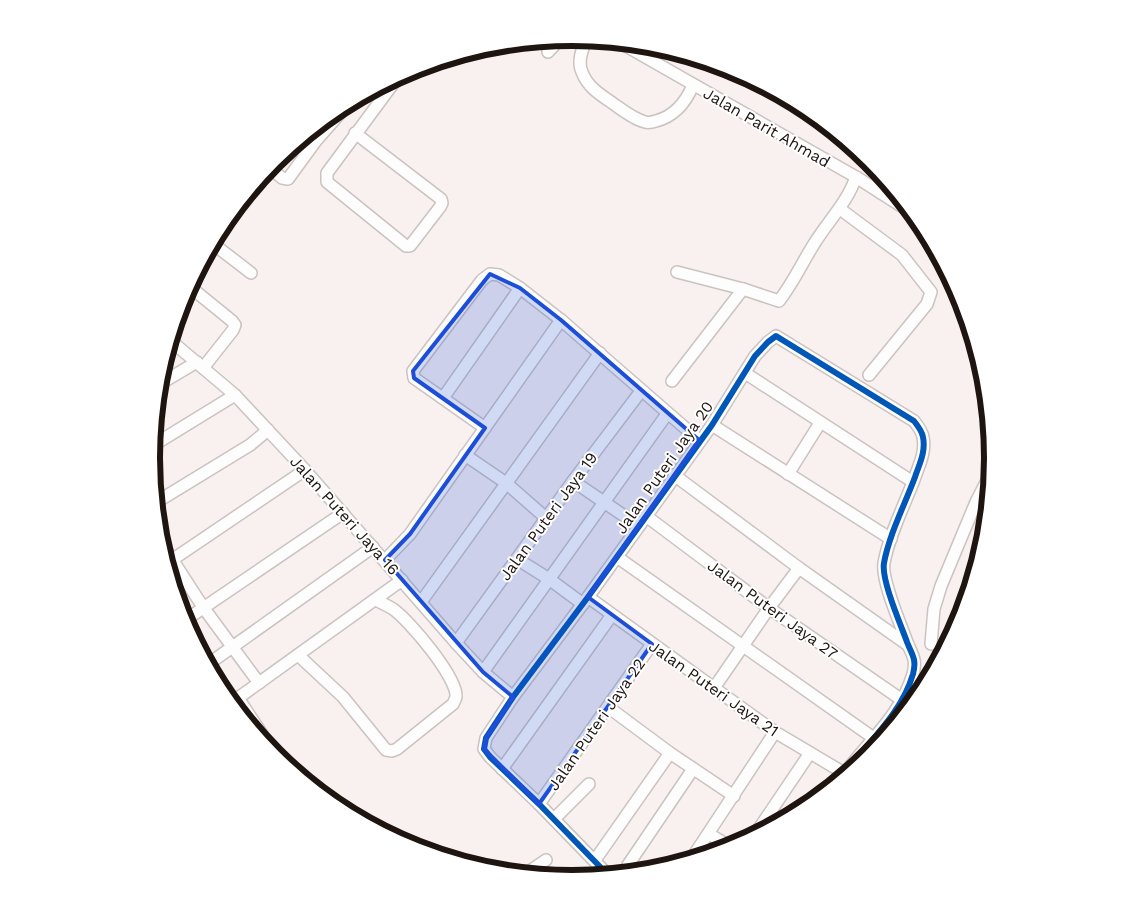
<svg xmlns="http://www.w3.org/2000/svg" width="1144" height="917" font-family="'Work Sans',sans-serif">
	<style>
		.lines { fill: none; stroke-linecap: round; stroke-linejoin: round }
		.minor-casing { stroke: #cbc3c0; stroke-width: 14 }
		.minor { stroke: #fefdfd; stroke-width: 11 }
		.cycleway-casing { stroke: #fff; stroke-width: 9 }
		.cycleway { stroke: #0057b8; stroke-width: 6 }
		.marked { fill: #1d4ed8; fill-opacity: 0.2; stroke: #1d4ed8; stroke-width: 4; stroke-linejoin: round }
		.labels { text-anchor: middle; stroke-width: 4; stroke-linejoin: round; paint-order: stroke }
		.street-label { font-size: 16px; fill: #1e1510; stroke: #fff }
		.rim { fill: none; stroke: #1e1510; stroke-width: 6 }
	</style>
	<rect width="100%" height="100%" fill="#f8f1ef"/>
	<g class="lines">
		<defs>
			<g id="minor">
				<path d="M587 39C582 49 577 61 582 72 587 86 599 94 611 102 621 109 633 119 645 122 648 123 653 122 656 121 675 116 686 102 693 85"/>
				<polyline points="619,42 856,177 914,214"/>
				<polyline points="548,52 560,39"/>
				<polyline points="355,133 441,199 442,203 440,207 410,246 406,246 327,182 327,173 398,77"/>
				<polyline points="269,167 282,178 288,179 315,142 350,102"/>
				<polyline points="881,193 886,181"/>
				<polyline points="840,209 902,255 931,292 927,304 869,375"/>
				<polyline points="212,243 251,273"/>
				<path d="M677 272 743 289 779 301C793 283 802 263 814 244 828 221 847 203 856 177"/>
				<polyline points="189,286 232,321 235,325 233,330 203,368"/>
				<polyline points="170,340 235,395 305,470 456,643 483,672 513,697"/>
				<polyline points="745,373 913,482"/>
				<polyline points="672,381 743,289"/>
				<polyline points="158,385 197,362"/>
				<polyline points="443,398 520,288"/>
				<polyline points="712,425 891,539"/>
				<polyline points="485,428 414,378 413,371 482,280 490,274 499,275 520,288 561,320 699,440"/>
				<polyline points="152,446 235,395"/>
				<polyline points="465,455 506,483 546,518"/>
				<polyline points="788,474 820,423"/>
				<polyline points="674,475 799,568 908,645"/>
				<polyline points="573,481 639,526"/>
				<polyline points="155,503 250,445 268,430"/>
				<polyline points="646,516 769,608 902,700"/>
				<polyline points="159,539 203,607 259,683"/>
				<polyline points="617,557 875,739"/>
				<polyline points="517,559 549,579 583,604"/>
				<polyline points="385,560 410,534 561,320"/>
				<polyline points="166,564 305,470"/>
				<polyline points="588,597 775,732 844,773"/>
				<polyline points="421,602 600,353"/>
				<polyline points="184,621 343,513"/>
				<polyline points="456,643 573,481 641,391"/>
				<polyline points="931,644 934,609 941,586 976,502 992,471"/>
				<path d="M298 655 343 697 386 750 392 751 397 749 453 704C454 702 455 700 456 697 458 678 409 620 393 609 388 606 382 603 376 600"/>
				<polyline points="207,665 373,547"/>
				<polyline points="483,672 667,414"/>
				<polyline points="714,688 769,608 799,568"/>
				<polyline points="238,698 280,761"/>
				<polyline points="231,703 402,580"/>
				<polyline points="608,707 670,753 734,796"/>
				<polyline points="502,769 612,615"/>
				<polyline points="539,804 652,644"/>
				<polyline points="554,819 589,784"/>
				<polyline points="709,834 732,848"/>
				<polyline points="754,836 810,753"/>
				<polyline points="595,860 670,753"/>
				<polyline points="690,861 775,732"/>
				<polyline points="628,865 693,769"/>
				<polyline points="524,875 546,860"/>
				<path d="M609 876 539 804 490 757 484 749 486 738 513 697 588 597 712 425 755 356 768 342 776 336 914 421C918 426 922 431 923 437 926 452 919 465 915 477 905 504 889 535 884 563 881 580 901 625 907 642 912 655 917 659 913 674 900 718 863 746 838 782"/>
			</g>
		</defs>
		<use href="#minor" class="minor-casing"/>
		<use href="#minor" class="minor"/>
		<defs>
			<path id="cycleway" d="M609 876 539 804 490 757 484 749 486 738 513 697 588 597 712 425 755 356 768 342 776 336 914 421C918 426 922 431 923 437 926 452 919 465 915 477 905 504 889 535 884 563 881 580 901 625 907 642 912 655 917 659 913 674 900 718 863 746 838 782"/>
		</defs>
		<use href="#cycleway" class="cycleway-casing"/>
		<use href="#cycleway" class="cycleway"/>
	</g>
	<path class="marked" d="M490 274 520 288 561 320 699 440 588 597 652 644 539 804 484 749 486 738 513 697 483 672 385 560 410 534 485 428 414 378 413 371Z"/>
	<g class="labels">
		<g class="street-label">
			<text transform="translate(767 127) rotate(30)" y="6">Jalan Parit Ahmad</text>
			<text transform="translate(664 467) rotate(-55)" y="6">Jalan Puteri Jaya 20</text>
			<text transform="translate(345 515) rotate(48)" y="6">Jalan Puteri Jaya 16</text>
			<text transform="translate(548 516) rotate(-54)" y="6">Jalan Puteri Jaya 19</text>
			<text transform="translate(773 609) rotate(36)" y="6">Jalan Puteri Jaya 27</text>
			<text transform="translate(714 688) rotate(35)" y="6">Jalan Puteri Jaya 21</text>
			<text transform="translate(596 724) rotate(-55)" y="6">Jalan Puteri Jaya 22</text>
		</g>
	</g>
	<path d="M0 0H1144V917H0ZM160 458a412 412 0 1 1 824 0a412 412 0 1 1-824 0Z" fill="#fff" fill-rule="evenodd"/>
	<path class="rim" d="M160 458a412 412 0 1 1 824 0a412 412 0 1 1-824 0Z"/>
</svg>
